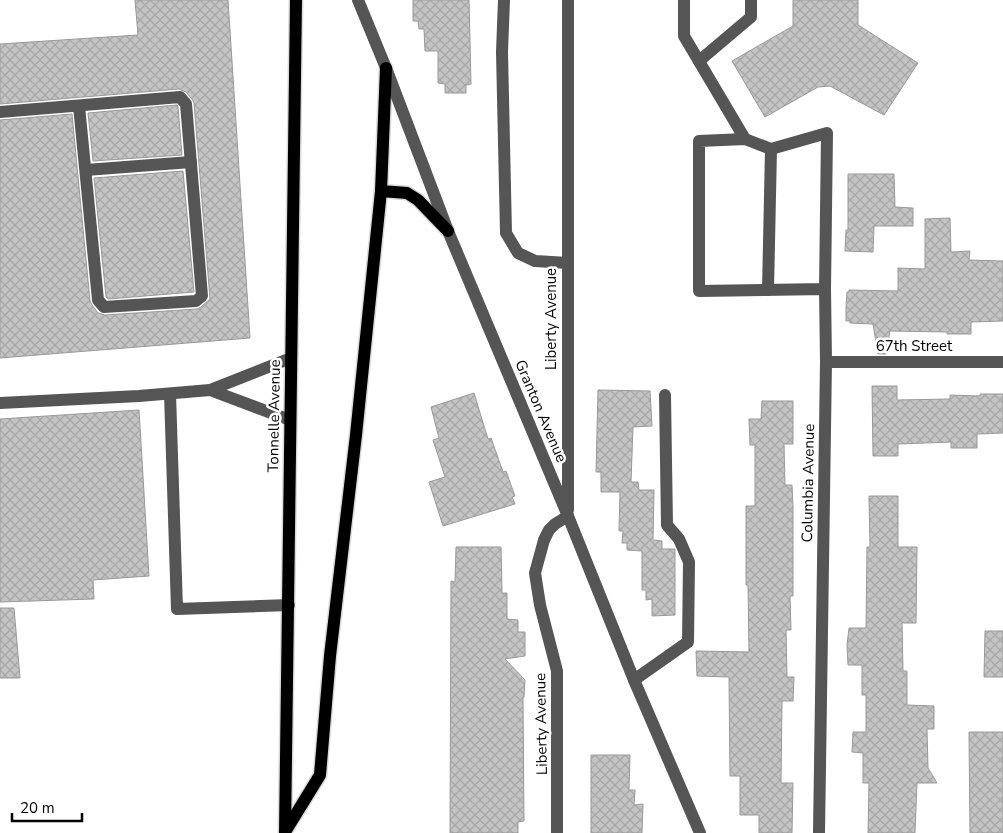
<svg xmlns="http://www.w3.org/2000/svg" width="1003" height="833" font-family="'Nunito Sans',sans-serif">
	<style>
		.building { fill: url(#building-cross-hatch); stroke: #999 }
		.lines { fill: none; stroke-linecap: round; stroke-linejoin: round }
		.major-casing { stroke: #dbdbdb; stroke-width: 15 }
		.minor { stroke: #555; stroke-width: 12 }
		.major { stroke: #000; stroke-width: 12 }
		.labels { text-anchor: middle; stroke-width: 5; stroke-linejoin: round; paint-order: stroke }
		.street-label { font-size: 15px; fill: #000; stroke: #fff }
	</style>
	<defs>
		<pattern id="building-cross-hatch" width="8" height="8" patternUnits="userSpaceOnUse" patternTransform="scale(1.25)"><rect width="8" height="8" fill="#c4c4c4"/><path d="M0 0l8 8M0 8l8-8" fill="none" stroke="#a7a7a7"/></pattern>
	</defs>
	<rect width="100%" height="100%" fill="#fff"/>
	<g class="building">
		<polygon points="135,0 228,0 250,338 0,358 0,120 72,114 90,301 92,305 98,313 105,315 197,309 201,307 210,299 194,103 192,99 186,92 179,89 0,104 0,44 138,35"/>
		<polygon points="413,0 469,0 471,84 466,85 466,93 445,93 445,84 438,83 438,51 425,51 424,29 419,29 418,21 413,21"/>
		<polygon points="793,0 858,0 858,25 918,63 884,115 830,86 818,87 765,117 732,61 793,26"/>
		<polygon points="177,105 178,107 182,155 93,161 88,113"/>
		<polygon points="183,171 194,292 108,299 106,297 94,178"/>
		<polygon points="848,174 894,174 895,207 913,208 913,226 874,226 873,252 845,251 846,230 848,230"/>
		<polygon points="950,218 951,252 970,251 969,260 1003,261 1003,321 971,322 971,334 947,334 947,332 890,331 886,354 878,354 873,324 850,323 850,321 846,321 846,307 847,292 849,292 849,290 898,291 898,268 925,269 925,219"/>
		<polygon points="872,386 897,386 897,400 950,399 950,395 980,396 980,394 1003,394 1003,433 977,434 977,448 951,448 951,442 898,444 898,456 873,456"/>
		<polygon points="598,390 650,391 652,426 633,427 631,482 638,482 639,490 654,490 653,540 662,541 662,549 675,549 675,615 652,616 652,599 646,600 646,590 642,590 642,551 627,550 627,543 622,543 623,531 619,531 620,492 601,492 601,472 596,472"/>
		<polygon points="474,393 488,439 491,438 503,472 506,471 515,496 512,497 515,504 443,526 429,482 445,477 433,440 439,438 431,407"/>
		<polygon points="762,401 793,401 793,444 784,444 785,485 792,485 793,507 793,596 790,596 791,630 786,630 787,677 794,677 793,701 782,701 781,783 793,783 792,833 759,833 759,815 740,815 740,776 730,776 729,677 697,676 696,651 749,652 748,585 746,585 746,506 755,506 755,445 750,445 749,419 761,419"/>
		<polygon points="139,410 149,576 93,580 94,599 0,602 0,419"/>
		<polygon points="869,496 898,496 898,547 917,547 916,623 902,623 903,671 907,671 907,705 934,706 934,729 927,729 928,768 937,783 917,783 915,833 868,833 869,783 863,783 863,753 852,752 853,732 866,732 866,695 862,695 862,665 848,665 847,645 849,628 866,628 867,547 870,547"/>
		<polygon points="456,547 501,547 502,593 507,593 507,619 518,620 518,632 525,632 525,656 505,659 525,680 524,697 523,698 524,821 518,822 518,833 450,833 451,581 455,582"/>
		<polygon points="0,608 14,608 20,678 0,678"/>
		<polygon points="985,631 1003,631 1003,677 984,677"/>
		<polygon points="969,732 1003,732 1003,833 970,833"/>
		<polygon points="591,755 630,755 629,790 635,790 634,805 643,804 642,833 591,833"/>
	</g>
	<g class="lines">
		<defs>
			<g id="major">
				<polyline points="381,191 407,193 418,200 448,231"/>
				<polyline points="285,832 320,775 330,656 356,435 381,191 386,68"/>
				<polyline points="285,833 296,0"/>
			</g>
		</defs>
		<use href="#major" class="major-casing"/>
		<g class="minor">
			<polyline points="358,0 386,68 448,231 568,516 634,680 700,833"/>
			<polyline points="504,0 502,52 506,233 518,253 535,261 568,263"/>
			<polyline points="568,0 568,510"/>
			<polyline points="684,0 684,36 745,139"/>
			<polyline points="699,61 751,17 751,0"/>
			<polyline points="0,112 180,97 186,104 202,296 196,301 104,307 98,300 79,106"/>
			<polyline points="86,170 191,162"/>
			<polyline points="768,290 771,149"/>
			<polyline points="826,362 1003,362"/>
			<polyline points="210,390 290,420"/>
			<polyline points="170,394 177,609 289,605"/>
			<polyline points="0,403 139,396 210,390 291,358"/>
			<polyline points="634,680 688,642 689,562 679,539 667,525 665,395"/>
			<polyline points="557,833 557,671 540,605 535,573 544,540 549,530 555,524 568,516"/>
			<polyline points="819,833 826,362 825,289 827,133 771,149 745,139 699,141 699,291 825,289"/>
		</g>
		<use href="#major" class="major"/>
	</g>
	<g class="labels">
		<g class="street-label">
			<text transform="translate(551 319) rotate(-90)" y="5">Liberty Avenue</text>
			<text x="914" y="351">67th Street</text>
			<text transform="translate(541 411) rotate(67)" y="5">Granton Avenue</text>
			<text transform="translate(274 416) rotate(-89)" y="5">Tonnelle Avenue</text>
			<text transform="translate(808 483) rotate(-89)" y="5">Columbia Avenue</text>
			<text transform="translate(541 724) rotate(-91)" y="5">Liberty Avenue</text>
		</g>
	</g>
	<path d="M12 813v8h70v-8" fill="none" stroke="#000000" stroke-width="2.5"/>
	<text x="20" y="813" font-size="15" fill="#000000" stroke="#ffffff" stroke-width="4" paint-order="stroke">20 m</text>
</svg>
